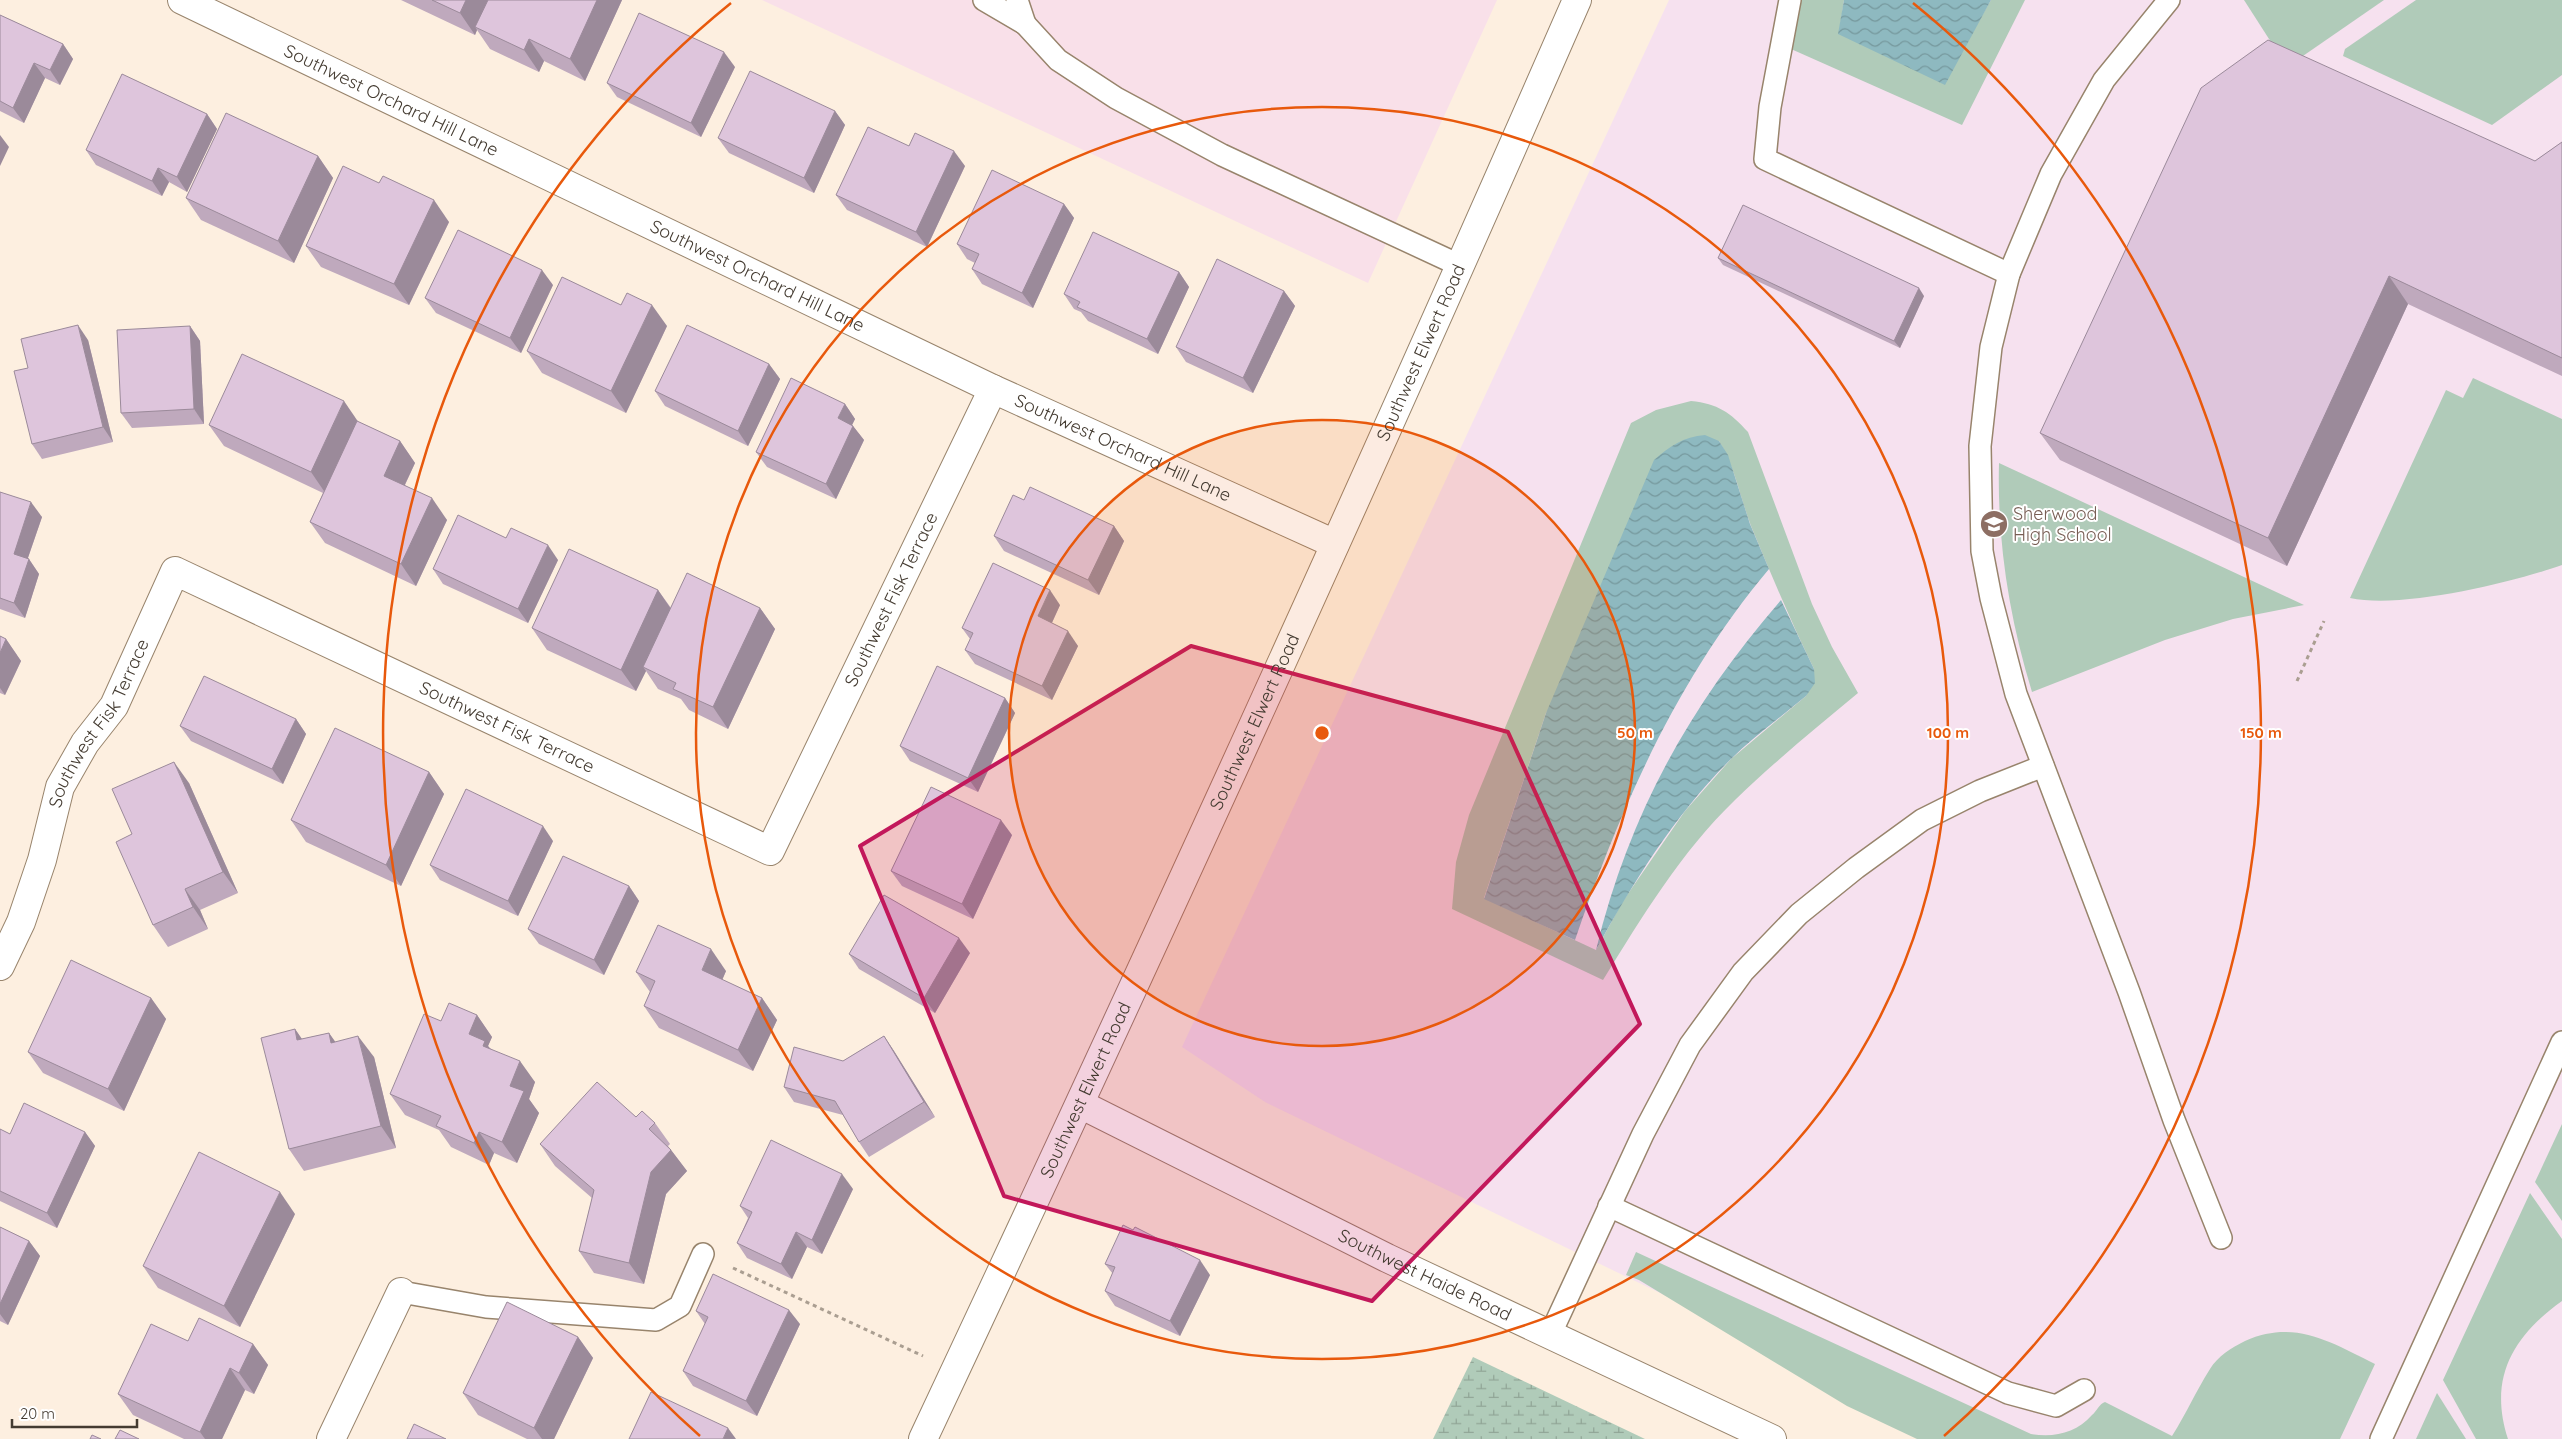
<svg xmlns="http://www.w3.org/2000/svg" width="2562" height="1439" font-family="Quicksand,sans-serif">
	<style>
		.commercial { fill: #f9e0e9 }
		.education { fill: #f6e1ef }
		.green { fill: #b0cbb9; fill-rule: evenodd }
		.wetland { fill: url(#wetland-marsh) }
		.water { fill: url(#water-waves) }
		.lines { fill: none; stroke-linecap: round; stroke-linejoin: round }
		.lane-casing { stroke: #98846c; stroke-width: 24 }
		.street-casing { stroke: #98846c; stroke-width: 30 }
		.secondary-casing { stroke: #98846c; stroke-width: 30 }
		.path { stroke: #aa9e91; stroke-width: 3; stroke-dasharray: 4 4; stroke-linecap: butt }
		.lane { stroke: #fff; stroke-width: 21 }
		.street { stroke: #fff; stroke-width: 28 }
		.secondary { stroke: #fff; stroke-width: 28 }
		.wall { fill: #bfa9bd }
		.shaded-wall { fill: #9b8a9a }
		.building { fill: #dec5dc; stroke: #9b8a9a }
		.marked { fill: #c2185b; fill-opacity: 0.2; stroke: #c2185b; stroke-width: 4; stroke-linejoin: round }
		.ring { fill: none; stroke: #e8590c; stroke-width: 2.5 }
		.labels { text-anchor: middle; stroke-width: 4; stroke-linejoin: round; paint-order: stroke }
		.street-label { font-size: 18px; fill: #443b31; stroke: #fff }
		.education-label { font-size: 18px; fill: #785e54; stroke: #fff; text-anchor: start }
		.centre { fill: #e8590c; stroke: #fff; stroke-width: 2.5 }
		.ring-label { font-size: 15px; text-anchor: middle; font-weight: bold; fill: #e8590c; stroke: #fff; stroke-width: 4; stroke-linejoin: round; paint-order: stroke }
	</style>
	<defs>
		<pattern id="wetland-marsh" width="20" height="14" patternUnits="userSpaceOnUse" patternTransform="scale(1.25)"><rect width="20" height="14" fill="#b0cbb9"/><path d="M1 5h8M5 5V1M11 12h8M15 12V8" fill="none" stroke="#91a697"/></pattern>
		<pattern id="water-waves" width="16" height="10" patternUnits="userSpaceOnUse" patternTransform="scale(1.25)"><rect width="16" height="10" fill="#8eb9c0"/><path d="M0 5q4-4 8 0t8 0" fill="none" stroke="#76989d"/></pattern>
	</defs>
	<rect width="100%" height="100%" fill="#fdefe0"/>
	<polygon class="commercial" points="762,0 1497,0 1368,283"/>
	<polygon class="education" points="1669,0 2562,0 2562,1439 1962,1439 1265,1102 1182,1047"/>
	<g class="green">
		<polygon points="1800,0 1844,0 1839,34 1973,31 1991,0 2025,0 1962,125 1791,49"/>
		<polygon points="2244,0 2384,0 2287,67"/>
		<polygon points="2416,0 2562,0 2562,75 2492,125 2343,56 2345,49"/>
		<path d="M2473 378 2562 419V565C2511 583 2403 609 2350 598L2446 390 2463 398Z"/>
		<path d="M1691 401C1718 404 1730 412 1748 432L1812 604 1832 647 1858 693C1816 728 1774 762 1735 800 1681 852 1642 917 1603 980L1452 909 1456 862 1469 815 1631 423 1656 410ZM1719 441C1735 467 1740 497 1751 526 1771 574 1791 622 1814 669L1806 696 1731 759 1685 811 1623 901 1596 950 1484 898 1546 713Z"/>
		<path d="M1999 463 2304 605 2233 619 2165 640 2032 692C2009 617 1997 541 1999 463Z"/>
		<polygon points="2562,1124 2562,1221 2535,1182"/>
		<path d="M2530 1193 2562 1239V1301C2513 1336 2488 1378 2508 1439H2476L2443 1380Z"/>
		<path d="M1636 1252 2031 1434C2054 1438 2076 1433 2092 1415 2097 1411 2099 1404 2105 1402L2172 1436C2186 1414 2196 1391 2210 1369 2218 1356 2231 1348 2245 1341 2295 1319 2330 1342 2375 1364L2340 1439H1917L1847 1406 1639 1280 1626 1275Z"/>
		<polygon points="2437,1393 2466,1439 2416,1439"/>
	</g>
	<polygon class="wetland" points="1473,1357 1645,1439 1433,1439"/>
	<g class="water">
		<polygon points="1844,0 1991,0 1945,85 1838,34"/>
		<path d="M1705 435 1719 441 1728 455 1750 524 1769 569C1678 677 1620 808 1575 940L1484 899 1546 713 1654 460C1670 446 1683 437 1705 435Z"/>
		<path d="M1781 600 1814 669 1815 683 1806 696C1781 717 1753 737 1730 760 1675 815 1633 882 1596 950 1629 814 1690 705 1781 600Z"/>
	</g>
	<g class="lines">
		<defs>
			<g id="lane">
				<polyline points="984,0 1025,24 1058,60 1116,98 1222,155 1461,266"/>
				<polyline points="1017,0 1025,24"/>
				<polyline points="1790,0 1770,107 1765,159 2009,274"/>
				<polyline points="2169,0 2104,80 2051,174 2009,274 1991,347 1980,446 1982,551 1991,598 2016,694 2129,992 2174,1120 2221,1238"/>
				<polyline points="1609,1206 2008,1393 2056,1406 2084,1390"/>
				<polyline points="401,1292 486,1307 656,1320 680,1306 703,1254"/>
				<polyline points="1551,1333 1643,1134 1690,1045 1743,972 1799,914 1856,868 1922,820 1980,791 2043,766"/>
				<polyline points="2381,1439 2562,1042"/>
			</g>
			<g id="street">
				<path id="s1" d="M182 0 993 389 1335 544"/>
				<path id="s2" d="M0 966 21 922 42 860 60 787 85 743 114 706 175 571 770 851 993 389"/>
				<polyline points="331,1439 401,1292"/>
			</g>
			<g id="secondary">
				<path id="s3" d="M1080 1104 1387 1258 1772 1439"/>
				<path id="s4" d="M923 1439C1147 962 1366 483 1577 0"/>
			</g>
		</defs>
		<use href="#lane" class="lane-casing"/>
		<use href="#street" class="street-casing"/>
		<use href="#secondary" class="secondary-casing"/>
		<g class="path">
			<polyline points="2297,681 2324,621"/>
			<polyline points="733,1268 923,1356"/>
		</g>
		<use href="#lane" class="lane"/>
		<use href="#street" class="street"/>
		<use href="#secondary" class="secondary"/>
	</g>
	<g class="wall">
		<polygon points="401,0 622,0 585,81 544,61 539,72 490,49 477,30 475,35"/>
		<polygon points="0,15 63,44 73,59 60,85 45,78 24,123 0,111"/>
		<polygon points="735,67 701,137 617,97 607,83"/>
		<polygon points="835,111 845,125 814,193 729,153 718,138"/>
		<polygon points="207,114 217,129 187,192 169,182 162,196 96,165 86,150"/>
		<polygon points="2562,142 2562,376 2408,304 2287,566 2060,460 2040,433 2535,161"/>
		<polygon points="909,146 965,166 927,247 847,210 836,195"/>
		<polygon points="318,156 333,178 294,263 201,220 186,198"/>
		<polygon points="379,183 449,222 409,305 321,267 306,246"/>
		<polygon points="1064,204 1074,218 1033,308 982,284 972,269 975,263 967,259 957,244"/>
		<polygon points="1718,258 1924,296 1900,348 1723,265"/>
		<polygon points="1179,272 1189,287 1158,354 1088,321 1081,312 1074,309 1064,294"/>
		<polygon points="553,285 521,353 436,313 425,298"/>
		<polygon points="1284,291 1295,306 1253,393 1186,362 1176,347"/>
		<polygon points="190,326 200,341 204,424 132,428 121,413"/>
		<polygon points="667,326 626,413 542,373 527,351"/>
		<polygon points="88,340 113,442 42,459 32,444 28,368"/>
		<polygon points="769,364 780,379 748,446 665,406 655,391"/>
		<polygon points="845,404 855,419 852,425 853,426 864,440 836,499 767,467 756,452"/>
		<polygon points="359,422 400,441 415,463 405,485 447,520 416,586 325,543 310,522 323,493 224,446 209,425"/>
		<polygon points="0,492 42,517 28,558 39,574 25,618 0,609"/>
		<polygon points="1024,500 1114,526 1124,541 1099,595 1004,551 994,536"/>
		<polygon points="506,538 558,560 528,623 443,584 433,569"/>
		<polygon points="658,590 671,608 760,608 775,629 728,729 689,710 681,699 658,689 646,671 636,691 547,650 532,628"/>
		<polygon points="1060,605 1052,623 1078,646 1052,700 975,664 965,650 970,639 962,628"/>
		<polygon points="0,636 6,639 21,661 5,695 0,693"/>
		<polygon points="1005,698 1015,713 978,792 910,761 900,746"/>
		<polygon points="296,719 306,734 283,784 191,741 180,726"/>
		<polygon points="429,772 444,794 401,886 306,842 291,820"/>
		<polygon points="189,783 238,893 200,910 208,929 168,947 153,925 132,834"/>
		<polygon points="1012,835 973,919 902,886 891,871"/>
		<polygon points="553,841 518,916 440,880 430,865"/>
		<polygon points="629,886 639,901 604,975 539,944 528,929"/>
		<polygon points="970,953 935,1013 859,969 849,954"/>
		<polygon points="726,971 722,980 762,998 777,1020 753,1071 659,1028 644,1006 650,992 636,972"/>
		<polygon points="151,998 166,1019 124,1111 43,1073 28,1052"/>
		<polygon points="477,1015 492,1037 488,1046 490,1048 535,1082 529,1099 539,1113 517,1163 494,1153 489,1165 451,1147 439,1130 405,1115 390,1094 441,1021"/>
		<polygon points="295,1029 302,1039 329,1033 335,1042 374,1057 396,1148 304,1171 289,1149"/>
		<polygon points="884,1036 894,1051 935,1117 869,1157 859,1142 843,1115 794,1102 784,1087 843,1061"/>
		<polygon points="636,1117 655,1123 670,1144 668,1146 687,1171 666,1194 644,1284 594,1273 579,1251 592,1198 555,1166 540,1144"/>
		<polygon points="0,1129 10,1134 85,1132 95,1146 57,1228 0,1201"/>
		<polygon points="853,1189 822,1254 807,1247 792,1279 747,1258 737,1243 748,1218 740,1206"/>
		<polygon points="295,1214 240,1327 158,1288 143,1266"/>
		<polygon points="0,1227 29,1241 40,1256 8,1325 0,1321"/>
		<polygon points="1105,1264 1210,1275 1180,1336 1115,1306 1105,1291 1113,1274"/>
		<polygon points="696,1311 800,1324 757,1416 693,1386 683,1371 705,1324"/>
		<polygon points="578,1337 593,1358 554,1439 527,1439 478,1415 463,1393"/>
		<polygon points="188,1341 253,1344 268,1365 254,1394 245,1390 222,1439 184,1439 133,1415 118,1394"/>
	</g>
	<g class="shaded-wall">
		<polygon points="466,0 491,0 475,27 477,30 475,35 460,13"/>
		<polygon points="597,0 622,0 585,81 570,59"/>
		<polygon points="529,39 544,61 539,72 524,50"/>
		<polygon points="63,44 73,59 60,85 50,70"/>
		<polygon points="724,52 735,67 701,137 691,123"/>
		<polygon points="34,63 45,78 24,123 13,108"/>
		<polygon points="835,111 845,125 814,193 804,178"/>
		<polygon points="207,114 217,129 187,192 177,177"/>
		<polygon points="0,135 9,147 0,166"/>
		<polygon points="954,151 965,166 927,247 916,232"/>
		<polygon points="318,156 333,178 294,263 278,241"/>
		<polygon points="158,168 169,182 162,196 152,181"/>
		<polygon points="434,200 449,222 409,305 394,284"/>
		<polygon points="1064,204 1074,218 1033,308 1022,293"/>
		<polygon points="542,270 553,285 521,353 510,338"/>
		<polygon points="1179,272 1189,287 1158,354 1147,339"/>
		<polygon points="2389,276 2408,304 2287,566 2268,538"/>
		<polygon points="1919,288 1924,296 1900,348 1894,341"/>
		<polygon points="1284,291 1295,306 1253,393 1243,378"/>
		<polygon points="652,305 667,326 626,413 611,391"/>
		<polygon points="78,325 88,340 113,442 103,427"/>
		<polygon points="190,326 200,341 204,424 194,409"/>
		<polygon points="769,364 780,379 748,446 738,431"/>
		<polygon points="344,401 359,423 326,494 311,472"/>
		<polygon points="845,404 855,419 848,433 838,418"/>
		<polygon points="853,426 864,440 836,499 826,484"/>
		<polygon points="400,441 415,463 399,497 384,476"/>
		<polygon points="432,498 447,520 416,586 401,564"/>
		<polygon points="31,502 42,517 24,569 14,554"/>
		<polygon points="1114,526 1124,541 1099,595 1088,580"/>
		<polygon points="548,545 558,560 528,623 518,609"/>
		<polygon points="29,559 39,574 25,618 14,603"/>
		<polygon points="658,590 673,612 643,667 646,671 636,691 621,670"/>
		<polygon points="1050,590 1060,605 1048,631 1038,616"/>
		<polygon points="760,608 775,629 728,729 713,707"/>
		<polygon points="1068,631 1078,646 1052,700 1042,686"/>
		<polygon points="6,639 21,661 5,695 0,688 0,653"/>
		<polygon points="1005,698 1015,713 978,792 968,778"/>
		<polygon points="296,719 306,734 283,784 272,769"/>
		<polygon points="174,762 189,783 238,893 223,872"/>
		<polygon points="429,772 444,794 401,886 386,865"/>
		<polygon points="1001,820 1012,835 973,919 962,904"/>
		<polygon points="543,826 553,841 518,916 508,901"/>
		<polygon points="629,886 639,901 604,975 594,960"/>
		<polygon points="185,889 200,910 208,929 193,907"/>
		<polygon points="959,938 970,953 935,1013 924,998"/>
		<polygon points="711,949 726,971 717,992 702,970"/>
		<polygon points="151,998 166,1019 124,1111 108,1089"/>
		<polygon points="762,998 777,1020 753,1071 738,1050"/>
		<polygon points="477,1015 492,1037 488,1046 500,1063 469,1034"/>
		<polygon points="295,1029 310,1051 297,1040"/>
		<polygon points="329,1033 344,1054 331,1043"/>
		<polygon points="358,1036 374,1057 396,1148 381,1126"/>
		<polygon points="884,1036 894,1051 935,1117 924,1102"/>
		<polygon points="520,1061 535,1082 529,1099 539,1113 517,1163 502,1142 510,1086"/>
		<polygon points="85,1132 95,1146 57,1228 47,1213"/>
		<polygon points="479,1132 494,1153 489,1165 474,1143"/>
		<polygon points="671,1150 687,1171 666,1194 644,1284 629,1263 651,1172"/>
		<polygon points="842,1174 853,1189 822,1254 812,1240"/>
		<polygon points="280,1192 295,1214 240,1327 224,1306"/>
		<polygon points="796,1232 807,1247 792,1279 781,1264"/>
		<polygon points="29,1241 40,1256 8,1325 0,1314 0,1304"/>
		<polygon points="1200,1260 1210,1275 1180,1336 1170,1321"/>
		<polygon points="789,1310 800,1324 757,1416 746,1401"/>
		<polygon points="578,1337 593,1358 554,1439 542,1439 534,1428"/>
		<polygon points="253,1344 268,1365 254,1394 239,1373"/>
		<polygon points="230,1368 245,1390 222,1439 205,1439 200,1432"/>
		<polygon points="728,1428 736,1439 723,1439"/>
	</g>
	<g class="building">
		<polygon points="432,0 466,0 460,13"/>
		<polygon points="488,0 597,0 570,59 529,39 524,50 475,27"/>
		<polygon points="639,13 724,52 691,123 607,83"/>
		<polygon points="0,15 63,44 50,70 34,63 13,108 0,101"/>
		<polygon points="2268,40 2535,161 2562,142 2562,358 2389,276 2268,538 2040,433 2201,88"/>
		<polygon points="750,71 835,111 804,178 718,138"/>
		<polygon points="122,74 207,114 177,177 158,168 152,181 86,150"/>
		<polygon points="226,113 318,156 278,241 186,198"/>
		<polygon points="868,127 909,146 915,133 954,151 916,232 836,195"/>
		<polygon points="343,166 379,183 383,176 434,200 394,284 306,246"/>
		<polygon points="992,170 1064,204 1022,293 972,269 979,254 957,244"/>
		<polygon points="1743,205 1919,288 1894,341 1718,258"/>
		<polygon points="458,230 542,270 510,338 425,298"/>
		<polygon points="1093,232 1179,272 1147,339 1077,307 1080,302 1064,294"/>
		<polygon points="1217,259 1284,291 1243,378 1176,347"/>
		<polygon points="562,277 621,305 627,293 652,305 611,391 527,351"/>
		<polygon points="78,325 103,427 32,444 14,371 28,368 21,339"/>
		<polygon points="687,325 769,364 738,431 655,391"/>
		<polygon points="190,326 194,409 121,413 117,330"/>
		<polygon points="242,354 344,401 311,472 209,425"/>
		<polygon points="791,378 845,404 838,418 853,426 826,484 756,452"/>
		<polygon points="357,421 400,441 384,476 432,498 401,564 310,522"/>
		<polygon points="1030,487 1114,526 1088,580 994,536 1013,495 1024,500"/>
		<polygon points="0,492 31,502 14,554 29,559 14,603 0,598"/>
		<polygon points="458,515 506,538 511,528 548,545 518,609 433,569"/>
		<polygon points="569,549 658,590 621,670 532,628"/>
		<polygon points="993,563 1050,590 1038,616 1068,631 1042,686 965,650 973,633 962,628"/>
		<polygon points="687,573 760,608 713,707 673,689 676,683 643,667"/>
		<polygon points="0,636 6,639 0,653"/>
		<polygon points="937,666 1005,698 968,778 900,746"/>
		<polygon points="204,676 296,719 272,769 180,726"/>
		<polygon points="335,728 429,772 386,865 291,820"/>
		<polygon points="174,762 223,872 185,889 193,907 153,925 116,842 132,834 112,789"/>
		<polygon points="931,787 1001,820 962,904 891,871"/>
		<polygon points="466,789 543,826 508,901 430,865"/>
		<polygon points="563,856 629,886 594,960 528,929"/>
		<polygon points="884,895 959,938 924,998 849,954"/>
		<polygon points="658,925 711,949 702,970 762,998 738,1050 644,1006 655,981 636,972"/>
		<polygon points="71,960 151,998 108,1089 28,1052"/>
		<polygon points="449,1003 477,1015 469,1034 485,1041 483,1046 520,1061 510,1086 524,1091 502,1142 479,1132 474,1143 436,1126 441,1116 390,1094 424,1014 441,1021"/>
		<polygon points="295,1029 297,1040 329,1033 331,1043 358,1036 381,1126 289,1149 261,1038"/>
		<polygon points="884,1036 924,1102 859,1142 835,1101 784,1087 794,1047 843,1061"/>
		<polygon points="597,1082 636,1117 642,1111 655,1123 649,1129 671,1150 651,1172 629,1263 579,1251 594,1190 540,1144"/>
		<polygon points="24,1103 85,1132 47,1213 0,1191 0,1129 10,1134"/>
		<polygon points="771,1140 842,1174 812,1240 796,1232 781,1264 737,1243 752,1212 740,1206"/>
		<polygon points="199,1152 280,1192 224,1306 143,1266"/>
		<polygon points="1123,1225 1133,1230 1135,1227 1200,1260 1170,1321 1105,1291 1115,1267 1105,1264"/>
		<polygon points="0,1227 29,1241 0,1304"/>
		<polygon points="713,1274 789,1310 746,1401 683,1371 708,1317 696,1311"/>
		<polygon points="507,1302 578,1337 534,1428 463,1393"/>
		<polygon points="199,1318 253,1344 239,1373 230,1368 200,1432 118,1394 151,1324 188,1341"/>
		<polygon points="651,1392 728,1428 723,1439 629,1439"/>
		<polygon points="414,1424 446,1439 407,1439"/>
		<polygon points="120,1430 139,1439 115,1439"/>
		<polygon points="92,1435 101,1439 90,1439"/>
	</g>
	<path class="marked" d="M1191 646 1508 732 1640 1024 1372 1301 1004 1196 860 846Z"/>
	<circle cx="1322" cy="733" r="313" fill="#e8590c" fill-opacity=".12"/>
	<g class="ring">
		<circle cx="1322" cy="733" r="313"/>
		<circle cx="1322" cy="733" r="626"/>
		<path d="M700 1436A939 939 0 0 1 731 3M1913 3A939 939 0 0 1 1944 1436"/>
	</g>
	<defs>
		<symbol id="school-disc" viewBox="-11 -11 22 22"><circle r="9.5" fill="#8d6e63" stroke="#fff"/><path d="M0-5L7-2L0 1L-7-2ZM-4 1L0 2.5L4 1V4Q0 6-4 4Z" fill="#fff"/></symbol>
	</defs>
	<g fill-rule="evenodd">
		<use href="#school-disc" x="1978" y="508" width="32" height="32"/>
	</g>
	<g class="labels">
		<g class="street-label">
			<text dy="6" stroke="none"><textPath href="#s1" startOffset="232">Southwest Orchard Hill Lane</textPath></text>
			<text dy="6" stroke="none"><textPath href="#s1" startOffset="638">Southwest Orchard Hill Lane</textPath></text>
			<text dy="6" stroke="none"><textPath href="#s4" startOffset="1195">Southwest Elwert Road</textPath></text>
			<text dy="6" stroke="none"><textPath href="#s1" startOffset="1042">Southwest Orchard Hill Lane</textPath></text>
			<text dy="6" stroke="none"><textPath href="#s2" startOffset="1372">Southwest Fisk Terrace</textPath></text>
			<text dy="6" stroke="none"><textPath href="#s4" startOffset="790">Southwest Elwert Road</textPath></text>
			<text dy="6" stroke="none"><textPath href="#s2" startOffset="264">Southwest Fisk Terrace</textPath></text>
			<text dy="6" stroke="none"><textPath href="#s2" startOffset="802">Southwest Fisk Terrace</textPath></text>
			<text dy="6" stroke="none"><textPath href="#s4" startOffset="385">Southwest Elwert Road</textPath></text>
			<text dy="6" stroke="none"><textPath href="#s3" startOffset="385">Southwest Haide Road</textPath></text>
		</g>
		<g class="education-label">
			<text x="2013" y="520">Sherwood<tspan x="2013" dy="21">High School</tspan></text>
		</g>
	</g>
	<circle cx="1322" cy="733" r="8" class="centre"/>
	<g class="ring-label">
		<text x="1635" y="738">50 m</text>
		<text x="1948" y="738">100 m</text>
		<text x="2261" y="738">150 m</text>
	</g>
	<path d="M12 1419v8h125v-8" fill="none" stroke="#443b31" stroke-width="2.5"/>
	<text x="20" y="1419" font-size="15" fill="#443b31" stroke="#ffffff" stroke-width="4" paint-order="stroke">20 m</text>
</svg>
